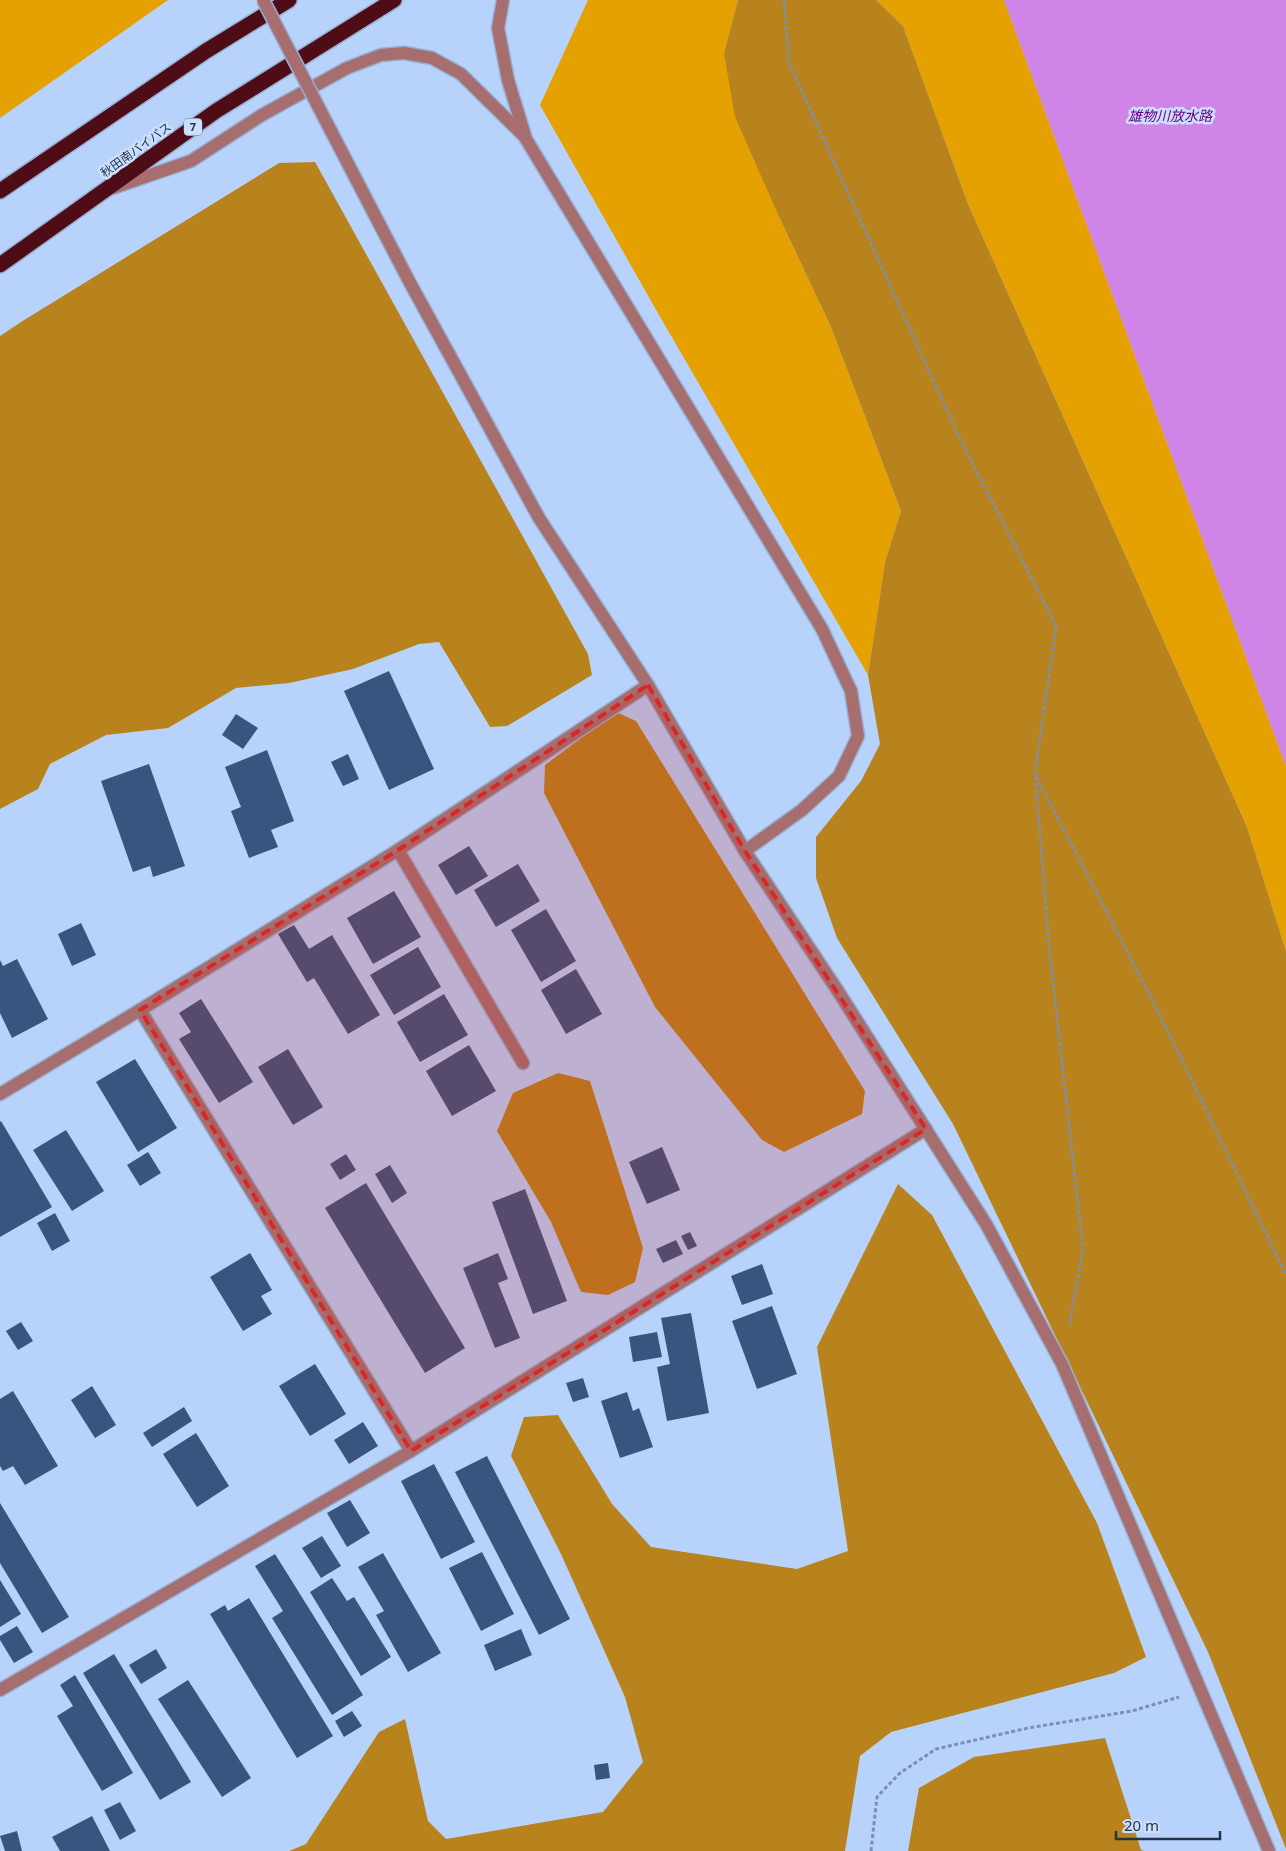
<svg xmlns="http://www.w3.org/2000/svg" width="1286" height="1851" font-family="'Noto Sans','Noto Sans JP',sans-serif">
	<style>
		.green { fill: #e4a101 }
		.forest { fill: #b8831c }
		.water { fill: #d084e7 }
		.building { fill: #38547f }
		.lines { fill: none; stroke-linecap: round; stroke-linejoin: round }
		.minor-casing { stroke: #98b0d3; stroke-width: 15 }
		.highway-casing { stroke: #98b0d3; stroke-width: 18 }
		.path { stroke: #7b90af; stroke-width: 3; stroke-dasharray: 4 2.5; stroke-linecap: butt }
		.minor { stroke: #a66e6f; stroke-width: 12 }
		.highway { stroke: #4d0c16; stroke-width: 15 }
		.minor-bridge-casing { stroke: #98b0d3; stroke-width: 15; stroke-linecap: butt }
		.minor-bridge { stroke: #a66e6f; stroke-width: 12 }
		.marked { fill: #d62828; fill-opacity: 0.2; stroke: #d62828; stroke-width: 4; stroke-dasharray: 10 6; stroke-linejoin: round }
		.labels { text-anchor: middle; stroke-width: 5; stroke-linejoin: round; paint-order: stroke }
		.shield { fill: #cbdffe; stroke: #58677e; stroke-width: 1 }
		.shield-label { font-size: 11px; font-weight: bold; fill: #263347 }
		.street-label { font-size: 12px; fill: #263347; stroke: #cbdffe }
		.water-label { font-size: 14px; font-style: italic; fill: #6c0183; stroke: #cbdffe }
	</style>
	<rect width="100%" height="100%" fill="#b8d3fb"/>
	<g class="green">
		<polygon points="0,0 168,0 0,118"/>
		<polygon points="588,0 738,0 724,53 781,221 831,327 901,511 885,562 868,675 659,315 540,105"/>
		<polygon points="876,0 1004,0 1286,766 1286,951 1247,827 968,204 903,26"/>
	</g>
	<g class="forest">
		<polygon points="738,0 876,0 903,26 968,204 1247,827 1286,951 1286,1849 1208,1652 953,1124 837,938 816,878 816,837 861,781 880,744 868,675 885,562 901,511 831,327 781,221 735,117 724,53"/>
		<polygon points="315,162 588,654 592,675 507,726 490,727 439,642 419,644 353,669 289,683 236,688 168,728 106,735 50,764 38,789 0,809 0,336 21,322 279,163"/>
		<polygon points="616,712 636,721 865,1091 862,1114 784,1152 762,1140 655,1007 544,793 545,765"/>
		<polygon points="558,1073 590,1081 643,1248 635,1282 608,1295 581,1292 551,1222 497,1131 513,1093"/>
		<polygon points="898,1184 932,1215 1097,1523 1146,1657 1114,1673 891,1732 860,1756 845,1851 289,1851 306,1844 379,1732 405,1719 428,1821 446,1839 603,1812 643,1762 625,1697 561,1554 511,1456 524,1417 558,1415 612,1504 651,1547 797,1569 848,1551 817,1347"/>
		<polygon points="1105,1738 1141,1850 1144,1851 908,1851 919,1788 974,1757"/>
	</g>
	<polygon class="water" points="1004,0 1286,0 1286,766"/>
	<g class="building">
		<polygon points="389,671 434,769 389,790 344,691"/>
		<polygon points="236,714 258,728 243,749 222,735"/>
		<polygon points="267,750 294,821 271,830 278,847 249,858 231,811 241,807 225,767"/>
		<polygon points="348,754 359,779 343,786 331,762"/>
		<polygon points="149,764 185,866 153,877 150,866 133,872 101,781"/>
		<polygon points="469,846 488,876 456,895 438,865"/>
		<polygon points="518,864 540,901 496,927 474,890"/>
		<polygon points="394,891 421,937 373,964 347,918"/>
		<polygon points="546,909 576,961 541,982 511,930"/>
		<polygon points="81,923 96,955 72,966 58,934"/>
		<polygon points="294,925 309,949 332,935 380,1015 348,1034 314,978 307,982 278,934"/>
		<polygon points="418,947 441,987 394,1015 370,975"/>
		<polygon points="17,959 48,1019 12,1038 0,1013 0,960 3,966"/>
		<polygon points="576,969 602,1014 566,1034 541,990"/>
		<polygon points="444,994 468,1035 420,1062 397,1022"/>
		<polygon points="201,999 253,1082 219,1103 179,1039 191,1032 179,1013"/>
		<polygon points="469,1045 496,1091 452,1116 426,1071"/>
		<polygon points="288,1049 323,1107 293,1125 258,1067"/>
		<polygon points="135,1059 177,1128 138,1152 96,1082"/>
		<polygon points="1,1121 52,1207 0,1237 0,1122"/>
		<polygon points="66,1130 104,1191 72,1211 33,1150"/>
		<polygon points="662,1147 680,1190 647,1204 629,1162"/>
		<polygon points="148,1152 161,1173 140,1186 127,1165"/>
		<polygon points="346,1154 356,1170 340,1180 330,1164"/>
		<polygon points="390,1165 407,1193 392,1203 375,1174"/>
		<polygon points="366,1183 465,1348 425,1373 325,1208"/>
		<polygon points="525,1189 567,1301 533,1314 492,1202"/>
		<polygon points="55,1213 70,1241 52,1251 37,1223"/>
		<polygon points="690,1232 697,1246 688,1250 681,1236"/>
		<polygon points="676,1240 683,1254 663,1263 656,1249"/>
		<polygon points="250,1253 272,1290 261,1296 272,1314 243,1331 210,1277"/>
		<polygon points="498,1253 508,1279 498,1283 520,1338 495,1348 463,1268"/>
		<polygon points="762,1264 773,1294 742,1305 731,1276"/>
		<polygon points="772,1306 797,1374 757,1389 732,1321"/>
		<polygon points="691,1313 709,1413 667,1421 657,1367 670,1364 661,1318"/>
		<polygon points="21,1322 33,1341 18,1350 6,1331"/>
		<polygon points="657,1332 662,1357 633,1362 629,1337"/>
		<polygon points="315,1364 346,1414 310,1436 279,1386"/>
		<polygon points="583,1378 589,1397 573,1402 566,1383"/>
		<polygon points="92,1386 116,1425 95,1438 71,1400"/>
		<polygon points="13,1391 58,1466 25,1485 13,1466 3,1471 0,1466 0,1399"/>
		<polygon points="627,1392 633,1411 639,1408 653,1447 620,1458 601,1401"/>
		<polygon points="184,1407 192,1421 152,1447 143,1433"/>
		<polygon points="363,1422 378,1446 349,1464 334,1440"/>
		<polygon points="196,1433 229,1486 197,1507 163,1454"/>
		<polygon points="487,1456 570,1619 539,1635 455,1472"/>
		<polygon points="434,1464 475,1542 441,1559 401,1481"/>
		<polygon points="350,1500 370,1533 347,1547 327,1513"/>
		<polygon points="0,1503 69,1617 42,1633 0,1563"/>
		<polygon points="322,1536 341,1566 321,1578 302,1548"/>
		<polygon points="482,1552 514,1614 481,1631 449,1568"/>
		<polygon points="383,1553 441,1653 408,1672 376,1615 384,1611 358,1567"/>
		<polygon points="275,1554 363,1695 332,1715 272,1618 283,1611 255,1566"/>
		<polygon points="332,1578 347,1601 354,1597 391,1657 361,1676 310,1592"/>
		<polygon points="0,1580 21,1614 0,1627"/>
		<polygon points="249,1598 333,1736 297,1758 210,1614 225,1605 228,1611"/>
		<polygon points="17,1626 33,1652 14,1663 0,1640 0,1636"/>
		<polygon points="521,1629 532,1655 495,1671 484,1645"/>
		<polygon points="156,1649 167,1668 141,1684 129,1665"/>
		<polygon points="114,1654 191,1782 160,1800 83,1673"/>
		<polygon points="75,1675 133,1773 102,1791 57,1716 73,1706 60,1685"/>
		<polygon points="188,1680 251,1778 222,1797 158,1699"/>
		<polygon points="352,1711 362,1726 344,1737 335,1721"/>
		<polygon points="608,1763 610,1778 596,1780 594,1765"/>
		<polygon points="120,1802 136,1831 120,1840 104,1810"/>
		<polygon points="92,1816 110,1851 60,1851 52,1837"/>
		<polygon points="17,1831 22,1851 5,1851 0,1836"/>
	</g>
	<g class="lines">
		<defs>
			<g id="minor">
				<polyline points="503,0 498,28 508,80 526,139 822,629 851,691 858,736 839,776 802,810 745,851"/>
				<polyline points="331,131 409,281 539,518 648,685 745,851 838,991 986,1224 1062,1364 1269,1851"/>
				<polyline points="113,188 191,161 262,115 347,68 381,55 404,53 432,58 461,74 525,137"/>
				<polyline points="398,850 523,1063"/>
				<polyline points="140,1010 411,1451"/>
				<polyline points="0,1094 140,1010 398,850 648,685"/>
				<polyline points="0,1690 411,1451 926,1129"/>
			</g>
			<g id="highway">
				<polyline points="0,191 206,51 289,0"/>
				<polyline points="0,265 216,111 394,0"/>
			</g>
		</defs>
		<use href="#minor" class="minor-casing"/>
		<use href="#highway" class="highway-casing"/>
		<g class="path">
			<polyline points="784,0 789,63 959,437 1056,626 1035,773 1049,946 1083,1249 1069,1326"/>
			<polyline points="1036,776 1160,1015 1286,1275"/>
			<polyline points="871,1851 877,1797 900,1773 936,1749 1028,1728 1132,1711 1179,1697"/>
		</g>
		<use href="#minor" class="minor"/>
		<use href="#highway" class="highway"/>
		<defs>
			<polyline id="minor-bridge" points="263,0 331,131"/>
		</defs>
		<use href="#minor-bridge" class="minor-bridge-casing"/>
		<use href="#minor-bridge" class="minor-bridge"/>
	</g>
	<path class="marked" d="M648 685 745 851 926 1129 411 1451 140 1010 398 850Z"/>
	<g class="labels">
		<rect class="shield" x="184" y="118.5" width="18" height="17" rx="4"/>
		<g class="shield-label">
			<text x="193" y="131">7</text>
		</g>
		<g class="street-label">
			<text transform="translate(136 150) rotate(-36)" y="4">秋田南バイパス</text>
		</g>
		<g class="water-label">
			<text x="1170" y="121">雄物川放水路</text>
		</g>
	</g>
	<path d="M1116 1831v8h104v-8" fill="none" stroke="#263347" stroke-width="2.5"/>
	<text x="1124" y="1831" font-size="15" fill="#263347" stroke="#cbdffe" stroke-width="4" paint-order="stroke">20 m</text>
</svg>
